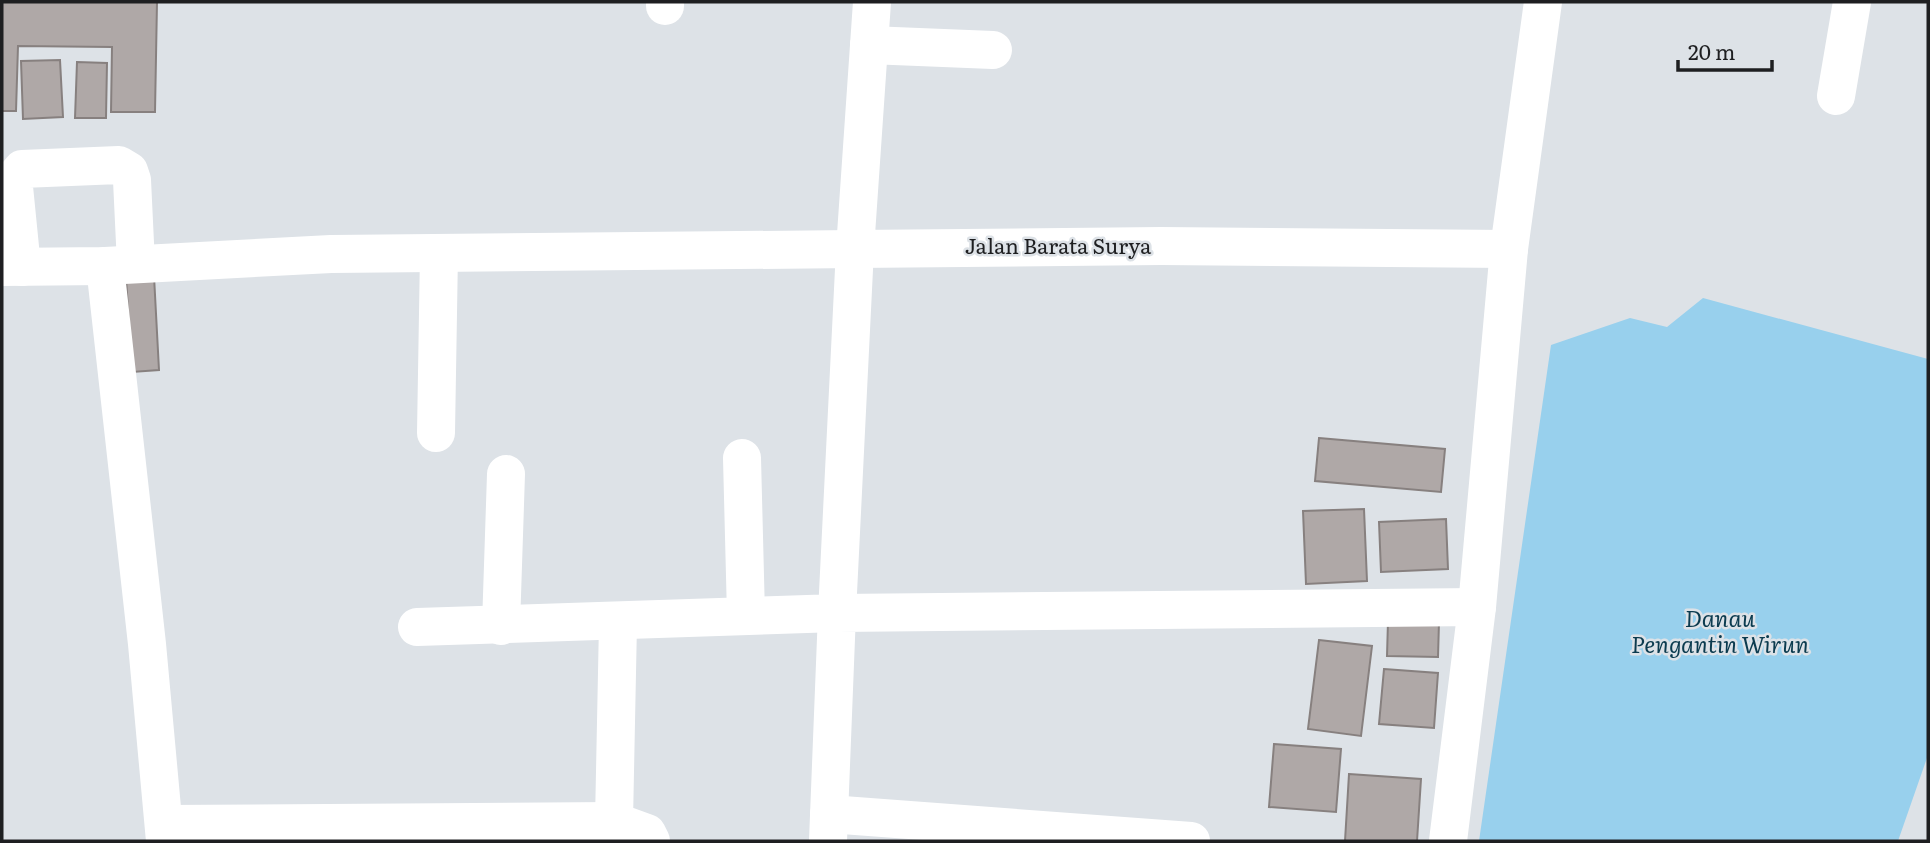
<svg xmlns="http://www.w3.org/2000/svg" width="1930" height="843" font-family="Literata,serif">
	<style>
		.water { fill: #98d0ed }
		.building { fill: #afa8a7; stroke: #87807f; stroke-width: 2 }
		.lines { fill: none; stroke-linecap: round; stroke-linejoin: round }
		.minor { stroke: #fff; stroke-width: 38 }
		.labels { text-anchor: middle; stroke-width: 5; stroke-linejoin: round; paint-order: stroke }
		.street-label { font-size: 21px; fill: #1e1f21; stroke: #dde2e7 }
		.water-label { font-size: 23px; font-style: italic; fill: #0b3b4f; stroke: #dde2e7 }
	</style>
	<rect width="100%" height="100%" fill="#dde2e7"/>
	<polygon class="water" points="1703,298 1928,359 1928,755 1898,841 1479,841 1551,345 1630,318 1667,327"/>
	<g class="building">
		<polygon points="2,2 157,2 155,112 111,112 112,47 18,46 16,111 2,111"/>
		<polygon points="60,60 63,117 23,119 21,61"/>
		<polygon points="77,62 107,63 106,118 75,118"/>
		<polygon points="154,276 159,370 132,372 126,278"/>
		<polygon points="1319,438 1445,449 1441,492 1315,481"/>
		<polygon points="1364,509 1367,581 1306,584 1303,511"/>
		<polygon points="1446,519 1448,569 1381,572 1379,522"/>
		<polygon points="1388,621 1439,622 1438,657 1387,656"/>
		<polygon points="1319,640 1372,646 1361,736 1308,729"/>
		<polygon points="1384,669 1438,673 1434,728 1379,724"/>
		<polygon points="1274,744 1341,749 1336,812 1269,807"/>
		<polygon points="1349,774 1421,779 1417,841 1345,841"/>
	</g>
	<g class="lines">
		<g class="minor">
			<polyline points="872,2 855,249 1161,246 1509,249"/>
			<polyline points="665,6 665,2"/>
			<polyline points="869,45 993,50"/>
			<polyline points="1836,96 1852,2"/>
			<polyline points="105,266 147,644 165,841"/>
			<polyline points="2,267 105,266 331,254 855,249 837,613 417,627"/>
			<polyline points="22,267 14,187 16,176 22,169 119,165 129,171 132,180 136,264"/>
			<polyline points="436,433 439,253"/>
			<polyline points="742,458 746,615"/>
			<polyline points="1477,607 1509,249 1543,2"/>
			<polyline points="618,623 614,821 647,833 651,841"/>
			<polyline points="501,626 506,474"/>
			<polyline points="829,814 1191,841"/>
			<polyline points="165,824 614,821"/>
			<polyline points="828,841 837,613 1477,607 1448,841"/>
		</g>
	</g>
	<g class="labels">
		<g class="street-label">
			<text x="1058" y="254">Jalan Barata Surya</text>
		</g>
		<g class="water-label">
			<text x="1720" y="627">Danau<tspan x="1720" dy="26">Pengantin Wirun</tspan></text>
		</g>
	</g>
	<rect width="1930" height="843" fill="none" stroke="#1e1f21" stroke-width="7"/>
	<path d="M1678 60v10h94v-10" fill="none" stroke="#1e1f21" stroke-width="3.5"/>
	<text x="1688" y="60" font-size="21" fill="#1e1f21" stroke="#dde2e7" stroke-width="5" paint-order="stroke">20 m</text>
</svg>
